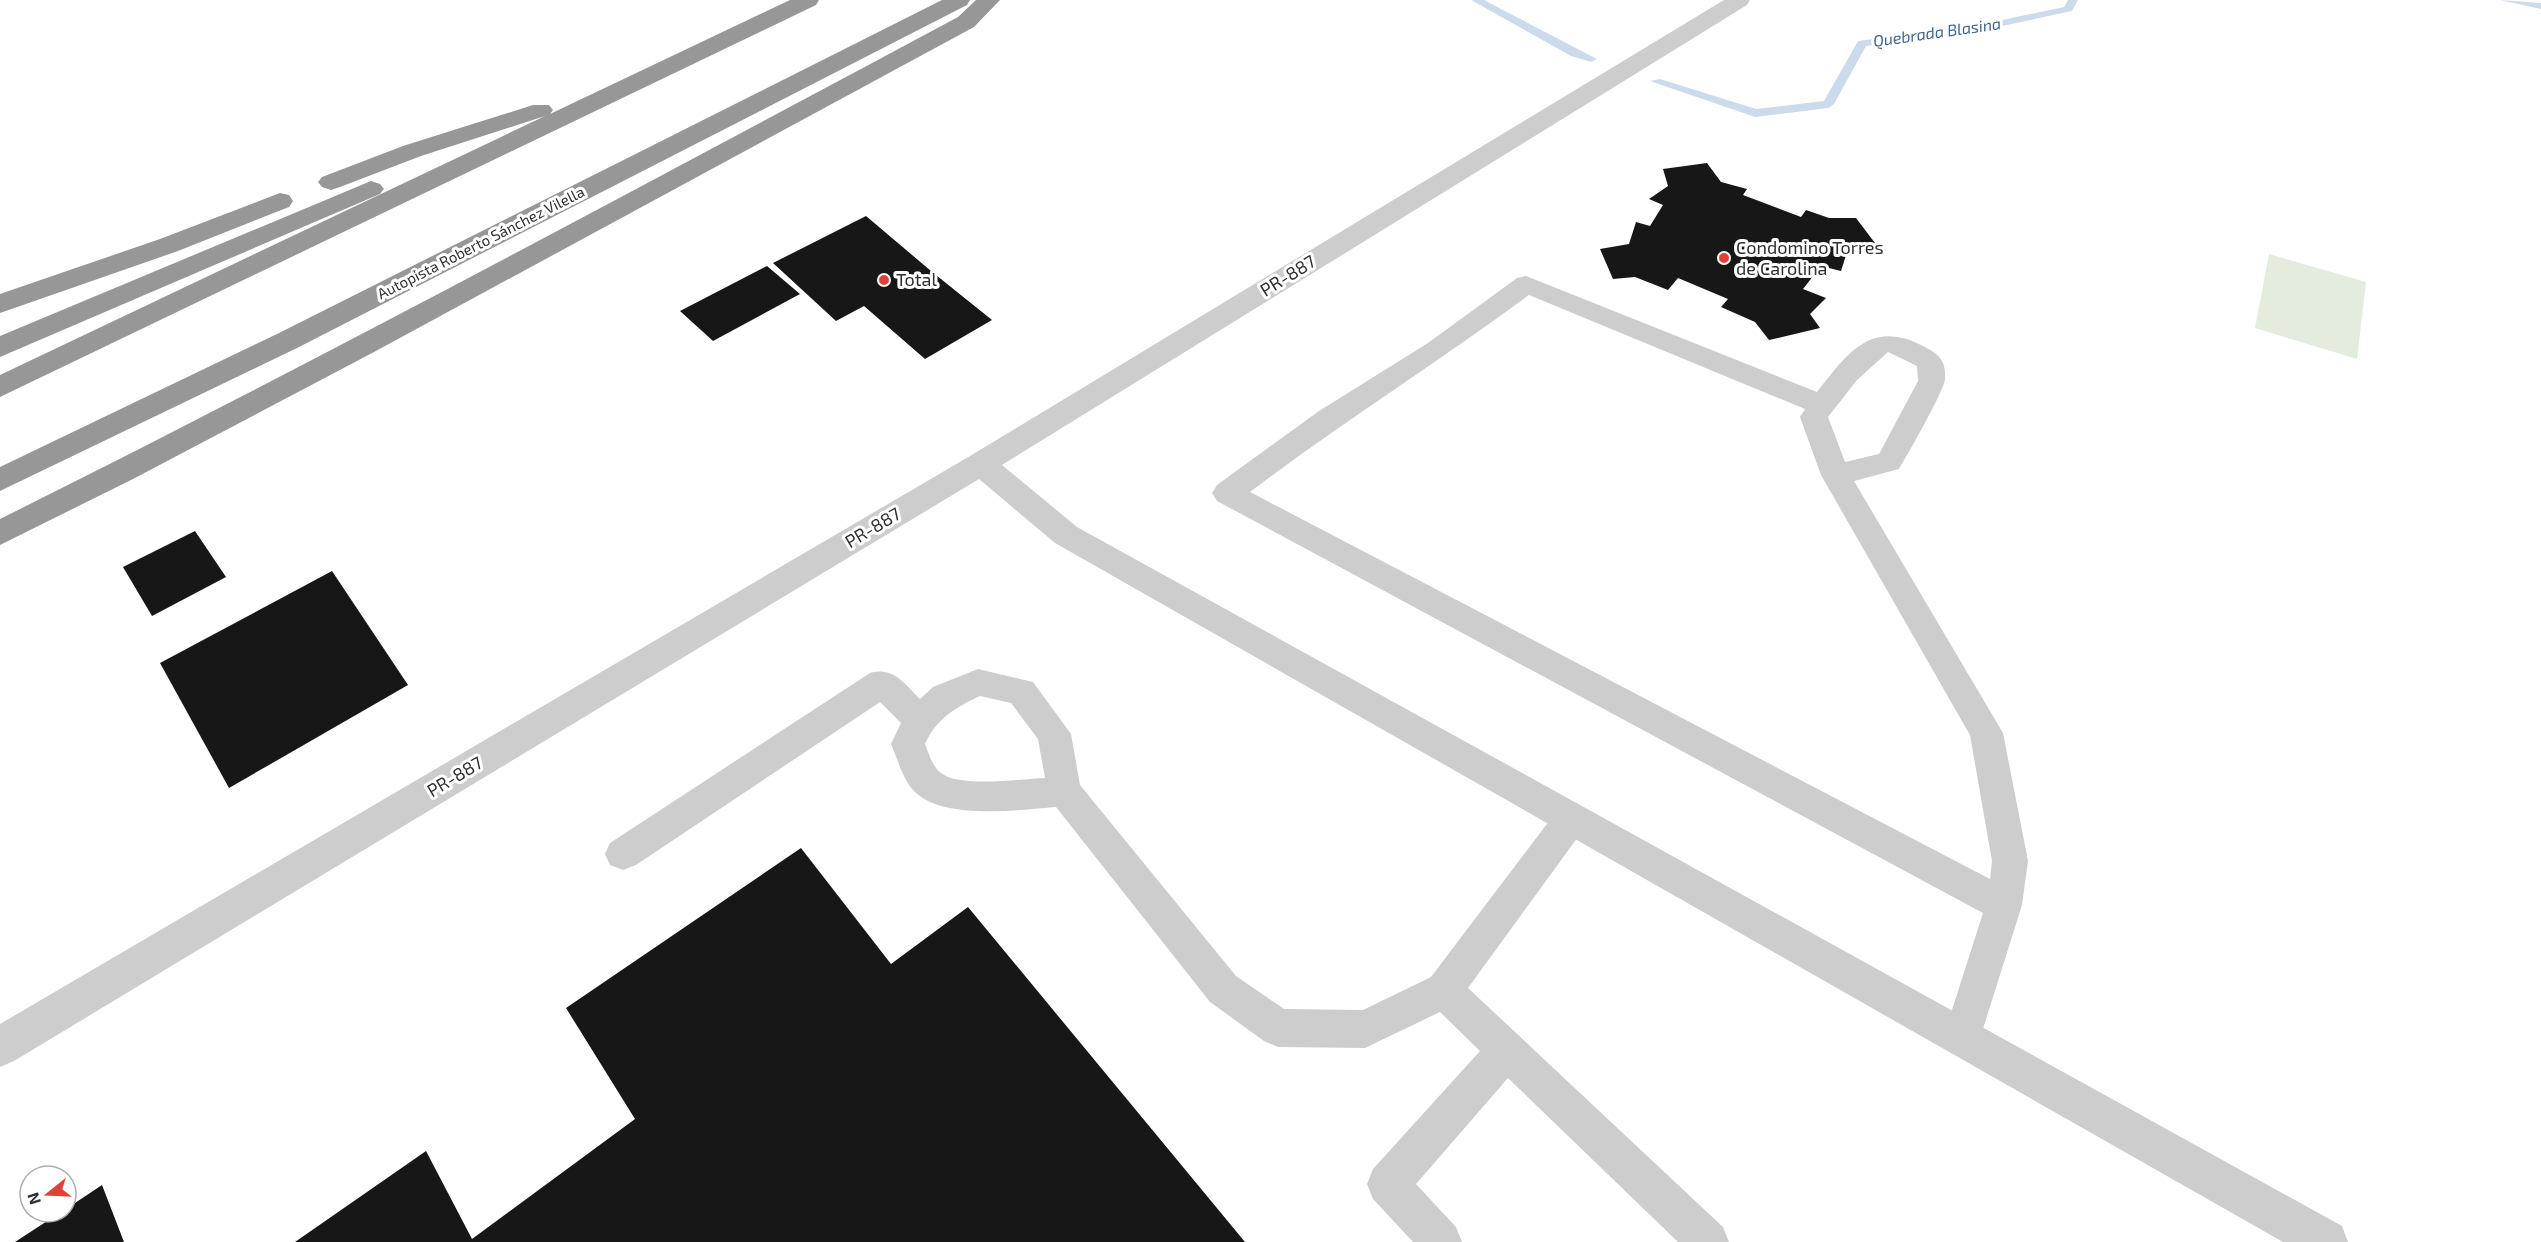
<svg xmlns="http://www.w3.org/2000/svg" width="2541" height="1242" font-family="'Exo 2',sans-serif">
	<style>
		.green { fill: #e4ecde }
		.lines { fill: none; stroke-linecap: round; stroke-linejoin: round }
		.stream { fill: #cbdbeb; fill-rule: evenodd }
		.building { fill: #171717 }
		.service { fill: #cdcdcd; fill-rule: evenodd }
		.tertiary { fill: #cdcdcd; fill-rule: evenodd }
		.motorway { fill: #979797; fill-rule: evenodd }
		.poi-dot { fill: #df4239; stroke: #fff; stroke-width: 2 }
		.labels { text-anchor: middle; stroke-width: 6; stroke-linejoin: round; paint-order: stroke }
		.far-street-label { font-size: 15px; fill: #303030; stroke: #fff }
		.far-water-label { font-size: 16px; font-style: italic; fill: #40668f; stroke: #fff }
		.poi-label { font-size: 18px; fill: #303030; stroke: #fff; text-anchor: start }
		.street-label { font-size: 18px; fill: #303030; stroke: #fff }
	</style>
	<rect width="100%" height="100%" fill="#fff"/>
	<polygon class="green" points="2269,254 2366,282 2357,359 2255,328"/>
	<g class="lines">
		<g class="stream">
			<polygon points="1471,0 1484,0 1597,59 1591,62 1571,56"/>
			<polygon points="2068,0 2078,0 2072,11 1974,32 1866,46 1834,104 1828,108 1755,117 1650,81 1660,79 1756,109 1824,101 1858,41 1974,26 2064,7"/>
			<polygon points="2500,0 2541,3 2541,9"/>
		</g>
	</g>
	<g class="building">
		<polygon points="1707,163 1721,182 1747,189 1743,195 1801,217 1806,210 1829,218 1856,218 1878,247 1848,249 1841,271 1821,266 1803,289 1826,298 1810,314 1820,328 1769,340 1755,322 1721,307 1728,299 1678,278 1668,290 1635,277 1613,279 1600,249 1629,244 1636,222 1650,226 1663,205 1649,199 1668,186 1663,169"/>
		<polygon points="866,216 931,271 992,320 925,359 864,306 836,321 773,263"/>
		<polygon points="767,266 800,294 713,341 680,311"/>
		<polygon points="195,531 226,577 152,616 123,567"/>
		<polygon points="332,571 408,685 229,788 160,663"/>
		<polygon points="801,848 891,964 968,907 1245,1242 295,1242 426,1151 472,1239 635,1119 566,1008"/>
		<polygon points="102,1185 124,1242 15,1242 61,1212 66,1212 66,1209"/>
	</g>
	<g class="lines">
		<g class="service">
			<path d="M1526 276 1817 392C1848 352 1872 318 1925 347 1940 355 1946 361 1945 379 1945 389 1907 456 1899 469L1854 481 2003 733 2028 861 2022 905 1976 1051 1962 1057 1948 1051 1943 1038 1983 913 1217 501 1212 493 1217 485 1319 411 1428 343 1517 278ZM1529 295 1805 409 1800 417 1821 475 1970 735 1992 861 1990 879 1250 492C1341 423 1437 363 1529 295ZM1888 352 1917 366 1918 381 1879 454 1845 462 1828 417 1857 380Z"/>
			<path d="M978 669 1033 682 1071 734 1080 785 1236 976 1284 1009 1363 1010 1431 977 1559 808 1571 804 1583 808 1588 819 1583 830 1468 988 1723 1227 1729 1242H1678L1508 1078 1416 1184 1456 1227 1462 1242H1413L1373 1199 1367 1184 1373 1169 1480 1051 1440 1012 1365 1048 1278 1047 1264 1041 1210 1002 1056 807C1018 810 946 820 916 793 903 781 898 760 891 744L901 723 880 702 636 865 623 870 610 865 605 854 610 843 870 673C893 666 905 684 920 699L933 687ZM980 696 1011 703 1038 739 1045 778C1021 779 960 788 941 773 932 766 929 754 925 744 936 719 956 707 980 696Z"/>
		</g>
		<polygon class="tertiary" points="1724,0 1750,0 1747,5 1002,465 1077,527 2342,1226 2348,1242 2283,1242 1055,543 979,479 14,1061 0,1067 0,1024 970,456"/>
		<g class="motorway">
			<polygon points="790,0 819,0 816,5 0,397 0,375 545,116 421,156 340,187 331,190 322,187 318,182 322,177 403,146 533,105 549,105 553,110 550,114"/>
			<polygon points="942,0 970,0 967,5 299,347 0,491 0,467 279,333"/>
			<path d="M976 0H1000L974 27 374 352 133 479 0 545V519C323 358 640 187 958 17Z"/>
			<polygon points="371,181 380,184 384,189 380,194 0,357 0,336"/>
			<polygon points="280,193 289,195 293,201 289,207 178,251 0,313 0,294 160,239"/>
		</g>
	</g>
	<g class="poi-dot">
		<circle cx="1724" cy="258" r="6"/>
		<circle cx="884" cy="280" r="6"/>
	</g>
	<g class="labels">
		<g class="far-street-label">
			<text transform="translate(481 243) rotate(-27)" y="5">Autopista Roberto Sánchez Vilella</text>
		</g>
		<g class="far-water-label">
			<text transform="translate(1937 32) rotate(-8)" y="6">Quebrada Blasina</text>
		</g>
		<g class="poi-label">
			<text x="1736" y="254">Condomino Torres<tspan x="1736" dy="21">de Carolina</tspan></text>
			<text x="896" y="286">Total</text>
		</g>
		<g class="street-label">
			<text transform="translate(1288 276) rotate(-32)" y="6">PR-887</text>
			<text transform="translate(873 528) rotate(-31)" y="6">PR-887</text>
			<text transform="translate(455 777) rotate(-31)" y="6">PR-887</text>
		</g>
	</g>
	<g transform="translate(48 1194) rotate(252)"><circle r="28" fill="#ffffff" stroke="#acacac" stroke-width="1.5"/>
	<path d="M0-4.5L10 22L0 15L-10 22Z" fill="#df4239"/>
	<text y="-9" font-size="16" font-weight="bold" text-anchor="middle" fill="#303030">N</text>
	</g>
</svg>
